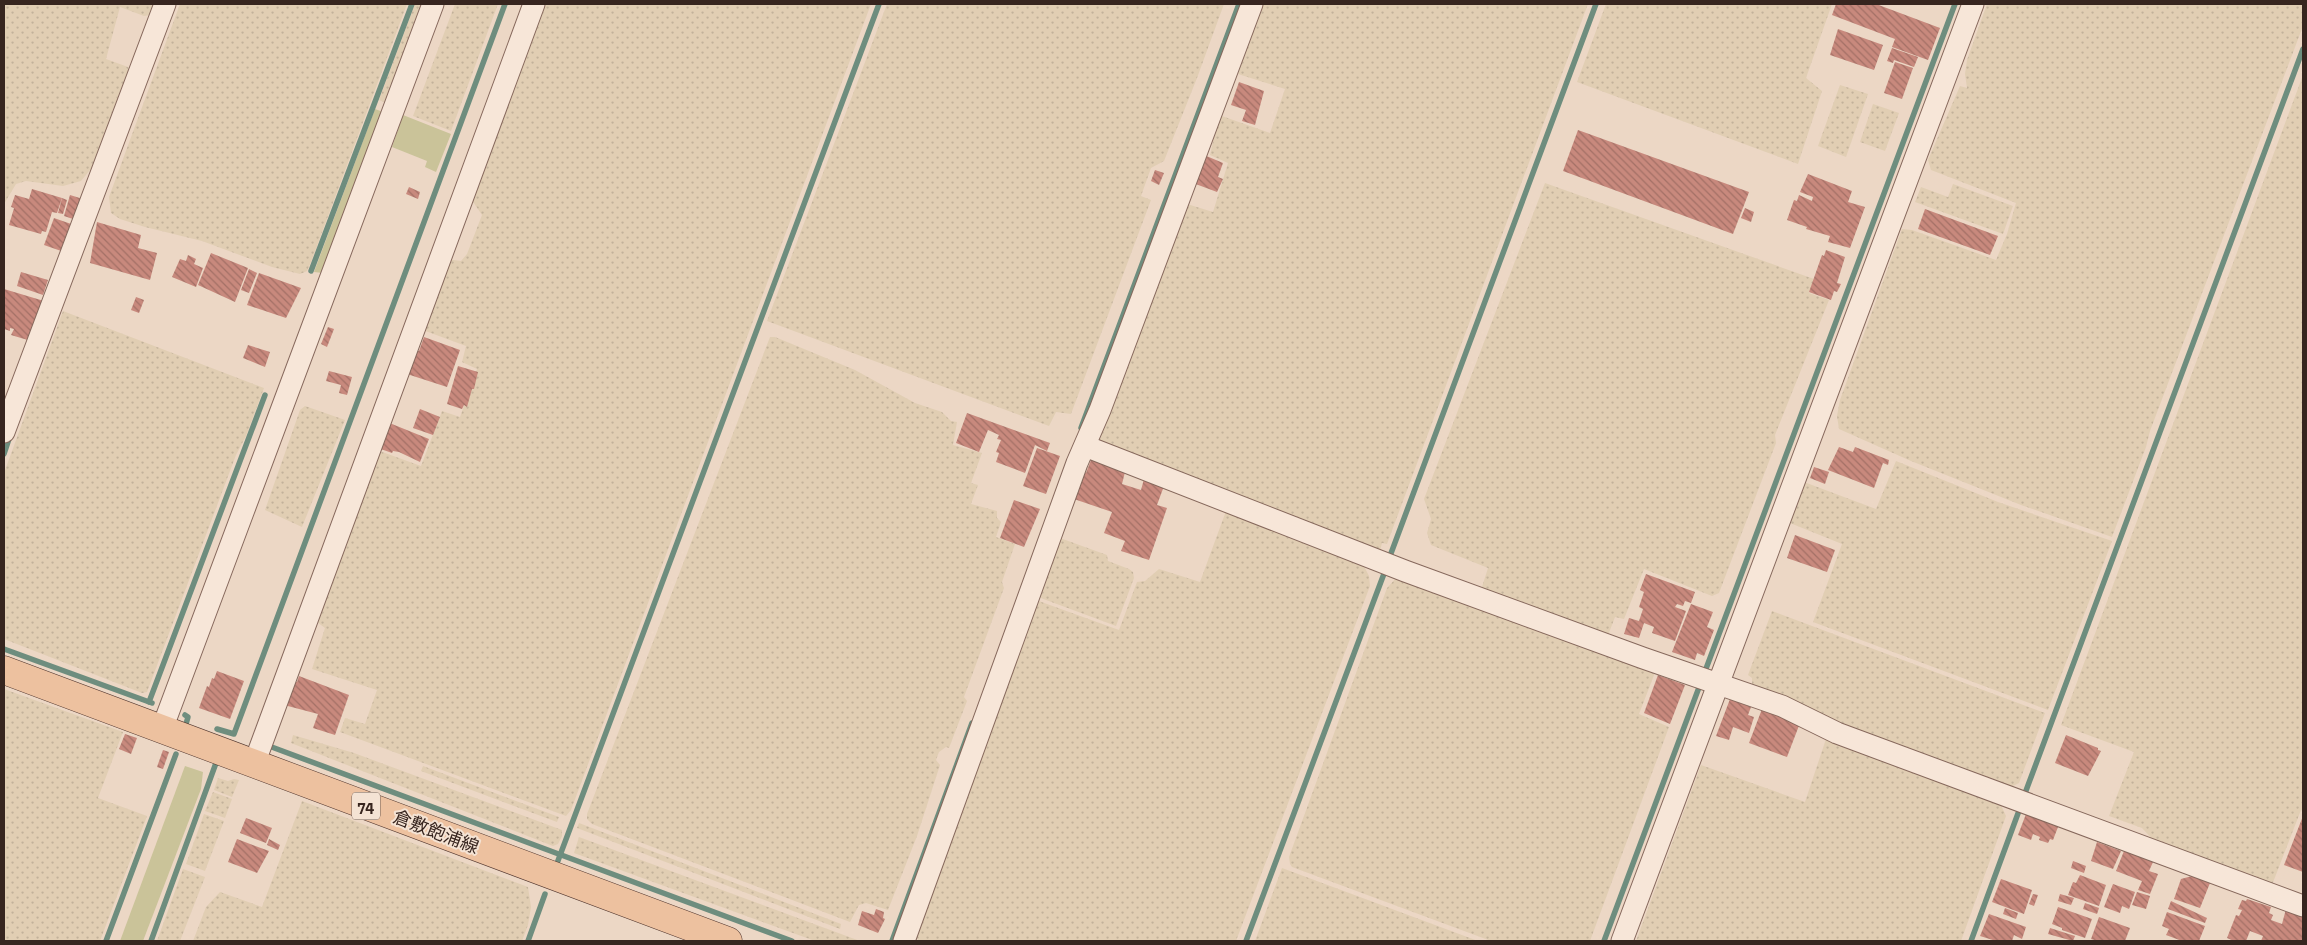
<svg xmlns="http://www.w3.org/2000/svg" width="2307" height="945" font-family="'Zilla Slab','Noto Sans JP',serif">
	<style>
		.farmland { fill: url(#farmland-dots) }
		.grass { fill: #cac399 }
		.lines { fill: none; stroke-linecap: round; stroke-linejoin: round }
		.stream { stroke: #6e8d7e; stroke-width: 5.5 }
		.building { fill: url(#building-back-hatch) }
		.minor-casing { stroke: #86685c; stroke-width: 23 }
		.major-casing { stroke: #543830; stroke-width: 29 }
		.minor { stroke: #f7e6d8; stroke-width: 21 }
		.major { stroke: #edc19f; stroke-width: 28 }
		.labels { text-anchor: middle; stroke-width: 4; stroke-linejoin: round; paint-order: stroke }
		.shield { fill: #f4e3d4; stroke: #705e55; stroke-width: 1 }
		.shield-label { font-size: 16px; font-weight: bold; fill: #37251f }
		.street-label { font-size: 18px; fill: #37251f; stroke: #f4e3d4 }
	</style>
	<defs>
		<pattern id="farmland-dots" width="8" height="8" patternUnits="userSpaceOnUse" patternTransform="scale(1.25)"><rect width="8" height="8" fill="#e1ceb3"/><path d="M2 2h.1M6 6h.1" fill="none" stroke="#c2b19a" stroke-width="1.8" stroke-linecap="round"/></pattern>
		<pattern id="building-back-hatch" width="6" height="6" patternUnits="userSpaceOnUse" patternTransform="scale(1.25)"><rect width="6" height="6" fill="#c8897d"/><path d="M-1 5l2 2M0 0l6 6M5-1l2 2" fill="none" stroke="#a37066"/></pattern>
	</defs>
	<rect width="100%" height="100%" fill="#ecd7c5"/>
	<g class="farmland">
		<polygon points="4,4 156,4 150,15 144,16 120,7 106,59 128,67 131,73 100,158 81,181 63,186 26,181 16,184 4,204"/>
		<polygon points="180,4 407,4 311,262 307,271 300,274 272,267 202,241 145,227 120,219 111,213 109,197"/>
		<polygon points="415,4 423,4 386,103 379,100"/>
		<polygon points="455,4 498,4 451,131 413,116"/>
		<polygon points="543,4 871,4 571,810 566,816 340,732 345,718 365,724 377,690 312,669 325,628 313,619 374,449 421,466 442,411 460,417 477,369 462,362 466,346 420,329 446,259 461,261 467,254 482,215 469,196"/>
		<polygon points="887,4 1224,4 1197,78 1164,161 1151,168 1141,196 1151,200 1071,414 1056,412 1049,426 767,321"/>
		<polygon points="1259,4 1588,4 1387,544 1382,543 1380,551 1098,440 1187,204 1213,212 1228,163 1210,155 1219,115 1270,133 1285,89 1238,74"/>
		<polygon points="1606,4 1832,4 1806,78 1822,91 1798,164 1577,82"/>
		<polygon points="1987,4 2303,4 2303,26 2150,431 2146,447 2112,537 2021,505 1911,461 1839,429 1837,416 1840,400 1902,229 1912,230 1996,260 2007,234 2016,203 1931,170 1928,160 1960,86 1967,88 1965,74 1967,60"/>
		<polygon points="2303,75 2303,811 2301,810 2272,885 2155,842 2142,828 2109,816 2134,752 2061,725"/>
		<polygon points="1840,85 1868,94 1846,157 1818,146"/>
		<polygon points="1873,104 1899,113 1885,151 1860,142"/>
		<polygon points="1545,183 1814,279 1809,293 1829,300 1775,435 1776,443 1719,593 1712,596 1644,569 1624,619 1615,617 1607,638 1481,590 1488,568 1431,545 1427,533 1431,519 1424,499"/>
		<polygon points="1953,184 2013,206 2003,234 1915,202 1921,187 1948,197"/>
		<polygon points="63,311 264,388 246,436 236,455 147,692 142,693 4,639 4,473"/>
		<polygon points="770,337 775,337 855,370 915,403 942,412 951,421 957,422 953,445 982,453 971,483 978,485 971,504 997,511 997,518 1001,522 996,537 1015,544 1002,582 1004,588 964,697 967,701 949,748 946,747 939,752 936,760 940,765 917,836 888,910 866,903 859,905 850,922 592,824 587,819 587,814"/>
		<polygon points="305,406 345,420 302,527 265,510 300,410"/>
		<polygon points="1896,461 1998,502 2112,541 2048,710 1813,622 1842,544 1790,523 1804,482 1876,509"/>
		<polygon points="1226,511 1364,566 1369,576 1370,586 1236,941 919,941 915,935 1036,600 1119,630 1137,582 1145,581 1159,569 1200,582"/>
		<polygon points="1060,538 1107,555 1108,561 1129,569 1133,572 1134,578 1116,626 1038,597"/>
		<polygon points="1397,577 1656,670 1639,714 1669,727 1590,941 1491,941 1292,867 1290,864 1289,857 1387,588"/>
		<polygon points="1772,611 2045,713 2019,783 2011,787 1815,716 1752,686 1752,678 1748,675"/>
		<polygon points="4,689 123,732 98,798 147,816 100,941 4,941"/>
		<polygon points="293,735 354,753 562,830 562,836 558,844 553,846 291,743"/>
		<polygon points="1826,739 2000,803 2006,816 1961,941 1636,941 1701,765 1805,802"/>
		<polygon points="423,766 559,817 557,822 421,771"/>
		<polygon points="218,778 228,781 234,779 239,780 232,797 214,790"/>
		<polygon points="213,792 232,799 225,818 205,811"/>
		<polygon points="302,801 528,887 531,907 528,925 522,941 193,941 206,907 220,892 262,907"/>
		<polygon points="204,814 224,821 205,871 186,864"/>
		<polygon points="579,823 841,924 840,929 577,828"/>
		<polygon points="579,837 860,941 815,941 574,853"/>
		<polygon points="1282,868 1478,941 1255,941"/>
		<polygon points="183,869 205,877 180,941 157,941"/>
	</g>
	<g class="grass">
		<polygon points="375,109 383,112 323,273 314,272"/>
		<polygon points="403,115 451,134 436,172 425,167 427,161 392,147"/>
		<polygon points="185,766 203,772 201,789 143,941 120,941"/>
	</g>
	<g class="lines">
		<g class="stream">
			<polyline points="311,271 412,4"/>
			<polyline points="1081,428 1239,4"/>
			<polyline points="4,454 10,436"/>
			<polyline points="1390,556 1596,4"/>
			<polyline points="4,649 152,703"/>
			<polyline points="149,702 265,395"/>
			<polyline points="185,715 188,717 186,724"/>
			<polyline points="217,729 234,734 505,4"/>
			<polyline points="269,746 792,941"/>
			<polyline points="2024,796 2303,49"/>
			<polyline points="556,866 879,4"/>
			<polyline points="106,941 176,754"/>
			<polyline points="151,941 216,763"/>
			<polyline points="528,941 545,894"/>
			<polyline points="892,941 972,723"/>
			<polyline points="1246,941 1385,571"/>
			<polyline points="1604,941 1955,4"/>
			<polyline points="1971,941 2020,808"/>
		</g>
	</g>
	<g class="building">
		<polygon points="1836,4 1876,4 1940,28 1928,60 1892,47 1895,39 1832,15"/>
		<polygon points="1838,29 1883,45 1874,70 1830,55"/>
		<polygon points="1892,48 1918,57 1914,67 1894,60 1893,63 1887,61"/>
		<polygon points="1895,62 1913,68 1902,99 1884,93"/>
		<polygon points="1239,82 1264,91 1255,125 1242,121 1246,110 1231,105"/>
		<polygon points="1578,130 1749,192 1733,234 1563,171"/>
		<polygon points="1204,155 1223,163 1218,177 1223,179 1217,192 1193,183"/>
		<polygon points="1155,170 1164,173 1159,185 1151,181"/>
		<polygon points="1808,174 1852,191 1848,202 1865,207 1850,248 1828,242 1830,236 1806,229 1807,227 1787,220 1794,200 1797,201 1799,195 1812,201 1813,197 1800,192"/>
		<polygon points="409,187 420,192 418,199 406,194"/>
		<polygon points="32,189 62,198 57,213 52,212 46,232 42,231 41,234 9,225 14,208 11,207 15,195 29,199"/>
		<polygon points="70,195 83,199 76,220 64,216"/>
		<polygon points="62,198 67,200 63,214 58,213"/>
		<polygon points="1745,208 1754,212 1751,222 1741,218"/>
		<polygon points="1925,209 1998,236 1990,255 1918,229"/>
		<polygon points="54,218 74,225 64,252 44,245"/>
		<polygon points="97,222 141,235 138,248 157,253 150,280 90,263"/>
		<polygon points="1826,250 1845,257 1837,283 1841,284 1837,292 1834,291 1831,300 1809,292 1822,255 1824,256"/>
		<polygon points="211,253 248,268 235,302 198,285"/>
		<polygon points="188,255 196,259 194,264 203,268 196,287 172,277 180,259 186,261"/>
		<polygon points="249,269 257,273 249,293 241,290"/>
		<polygon points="21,272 48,280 43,295 17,286"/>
		<polygon points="259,273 301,288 286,318 247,305"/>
		<polygon points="4,289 44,301 31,341 11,335 14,329 10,328 10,331 4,329"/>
		<polygon points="136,297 144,300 139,313 131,310"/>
		<polygon points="328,327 334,329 327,347 321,344"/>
		<polygon points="424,337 460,350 447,387 407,374 415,350 419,351"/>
		<polygon points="248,345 270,352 265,367 243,358"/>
		<polygon points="458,366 478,372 474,389 472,389 467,407 464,405 462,409 447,404"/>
		<polygon points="329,371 352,377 347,395 339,393 341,385 326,381"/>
		<polygon points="420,409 440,417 433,435 413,428"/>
		<polygon points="967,413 1050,443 1047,451 1035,445 1025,473 996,462 999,453 996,452 1001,440 997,439 999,435 988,430 979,452 956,443"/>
		<polygon points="387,422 429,439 420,462 399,452 393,451 392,453 378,448"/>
		<polygon points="1839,447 1853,452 1855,447 1889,460 1888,465 1883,463 1874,488 1828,470"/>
		<polygon points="1037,448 1060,456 1046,494 1023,486"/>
		<polygon points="1091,460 1125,472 1122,484 1141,490 1144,479 1164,486 1157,505 1167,508 1149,560 1121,551 1125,541 1104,533 1112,512 1074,499 1083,472 1086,473"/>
		<polygon points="1814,467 1829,472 1825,484 1810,478"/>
		<polygon points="1014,500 1040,509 1024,547 1000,538"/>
		<polygon points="1795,535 1835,550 1827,572 1787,558"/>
		<polygon points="1646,574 1695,592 1691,603 1685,601 1683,606 1677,604 1675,607 1686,611 1675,641 1652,633 1654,627 1644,623 1639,638 1624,634 1629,618 1639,621 1643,609 1639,607 1644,592 1640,590"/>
		<polygon points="1691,604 1713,612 1707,627 1714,630 1704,656 1697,653 1695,660 1672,652"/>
		<polygon points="217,671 244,681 230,719 199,708 207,686 209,687 212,678 214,679"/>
		<polygon points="1658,675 1685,685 1670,724 1644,713"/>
		<polygon points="299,676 349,695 335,735 313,728 318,714 284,705 292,681 297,682"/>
		<polygon points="1730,699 1751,707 1748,715 1754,717 1749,733 1733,727 1729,740 1716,736"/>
		<polygon points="1762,709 1800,723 1787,757 1749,743"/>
		<polygon points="125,734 137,738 131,754 119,749"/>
		<polygon points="2066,735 2098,748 2098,750 2101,751 2088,776 2055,763"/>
		<polygon points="163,750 169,752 163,769 157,767"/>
		<polygon points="2026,814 2058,827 2053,840 2050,839 2048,843 2039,840 2040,837 2033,834 2031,840 2018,835"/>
		<polygon points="2303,816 2303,872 2284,865"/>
		<polygon points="246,818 272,828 266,843 240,833"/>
		<polygon points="237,839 269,851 257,873 228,862"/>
		<polygon points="269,839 280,845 278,850 267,845"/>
		<polygon points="2097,842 2121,851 2113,869 2091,861"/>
		<polygon points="2124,851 2153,862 2149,871 2158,874 2150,894 2138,890 2142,881 2116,871"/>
		<polygon points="2073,861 2086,866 2084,873 2071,868"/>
		<polygon points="2080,875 2106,885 2099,906 2068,895 2073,882 2076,883"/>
		<polygon points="2192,876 2210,883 2200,908 2174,899 2181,879"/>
		<polygon points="2001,879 2032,890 2024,914 1992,902"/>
		<polygon points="2113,884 2135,892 2129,909 2122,906 2120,913 2104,907"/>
		<polygon points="2137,892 2150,896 2146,909 2132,905"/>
		<polygon points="2033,894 2038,895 2034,906 2029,904"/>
		<polygon points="2060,894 2074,898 2071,905 2058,901"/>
		<polygon points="2247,899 2271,907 2269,913 2273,915 2271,920 2282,924 2286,909 2303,915 2303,941 2261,941 2263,936 2250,931 2246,941 2234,941 2227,938 2236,915 2239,916 2242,910 2238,909 2242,900 2246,901"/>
		<polygon points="2171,901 2207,918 2205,923 2168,909"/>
		<polygon points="2085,903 2099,908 2097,914 2083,909"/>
		<polygon points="2058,907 2092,919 2085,938 2062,930 2062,928 2052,924"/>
		<polygon points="2005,908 2018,913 2016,919 2003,914"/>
		<polygon points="876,909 884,912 883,918 885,919 878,933 858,925 862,911 874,915"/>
		<polygon points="2167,912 2205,926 2199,941 2182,941 2166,935 2169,929 2162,926"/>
		<polygon points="1989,914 2026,927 2022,939 2014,935 2012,941 1996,941 1980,936"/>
		<polygon points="2099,917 2130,928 2125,941 2098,941 2091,939"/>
		<polygon points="2050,928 2075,936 2073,941 2048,934"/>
	</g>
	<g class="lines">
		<defs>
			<g id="minor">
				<polyline points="4,432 165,4"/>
				<polyline points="1085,446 1405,571 1643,658 1782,706 1837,733 2303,906"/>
				<polyline points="162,729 433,4"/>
				<polyline points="254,764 534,4"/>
				<polyline points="904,941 1077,463 1100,410 1252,4"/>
				<polyline points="1622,941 1973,4"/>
			</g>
			<polyline id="major" points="4,670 728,941"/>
		</defs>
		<use href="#minor" class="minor-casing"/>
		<use href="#major" class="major-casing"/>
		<use href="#minor" class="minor"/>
		<use href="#major" class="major"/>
	</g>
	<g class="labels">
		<rect class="shield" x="352" y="792.5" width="28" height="27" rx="4"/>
		<g class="shield-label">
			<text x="366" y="812">74</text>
		</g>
		<g class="street-label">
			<text transform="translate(436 832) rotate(21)" y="6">倉敷飽浦線</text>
		</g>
	</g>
	<rect width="2307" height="945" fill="none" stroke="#37251f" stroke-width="10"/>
</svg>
